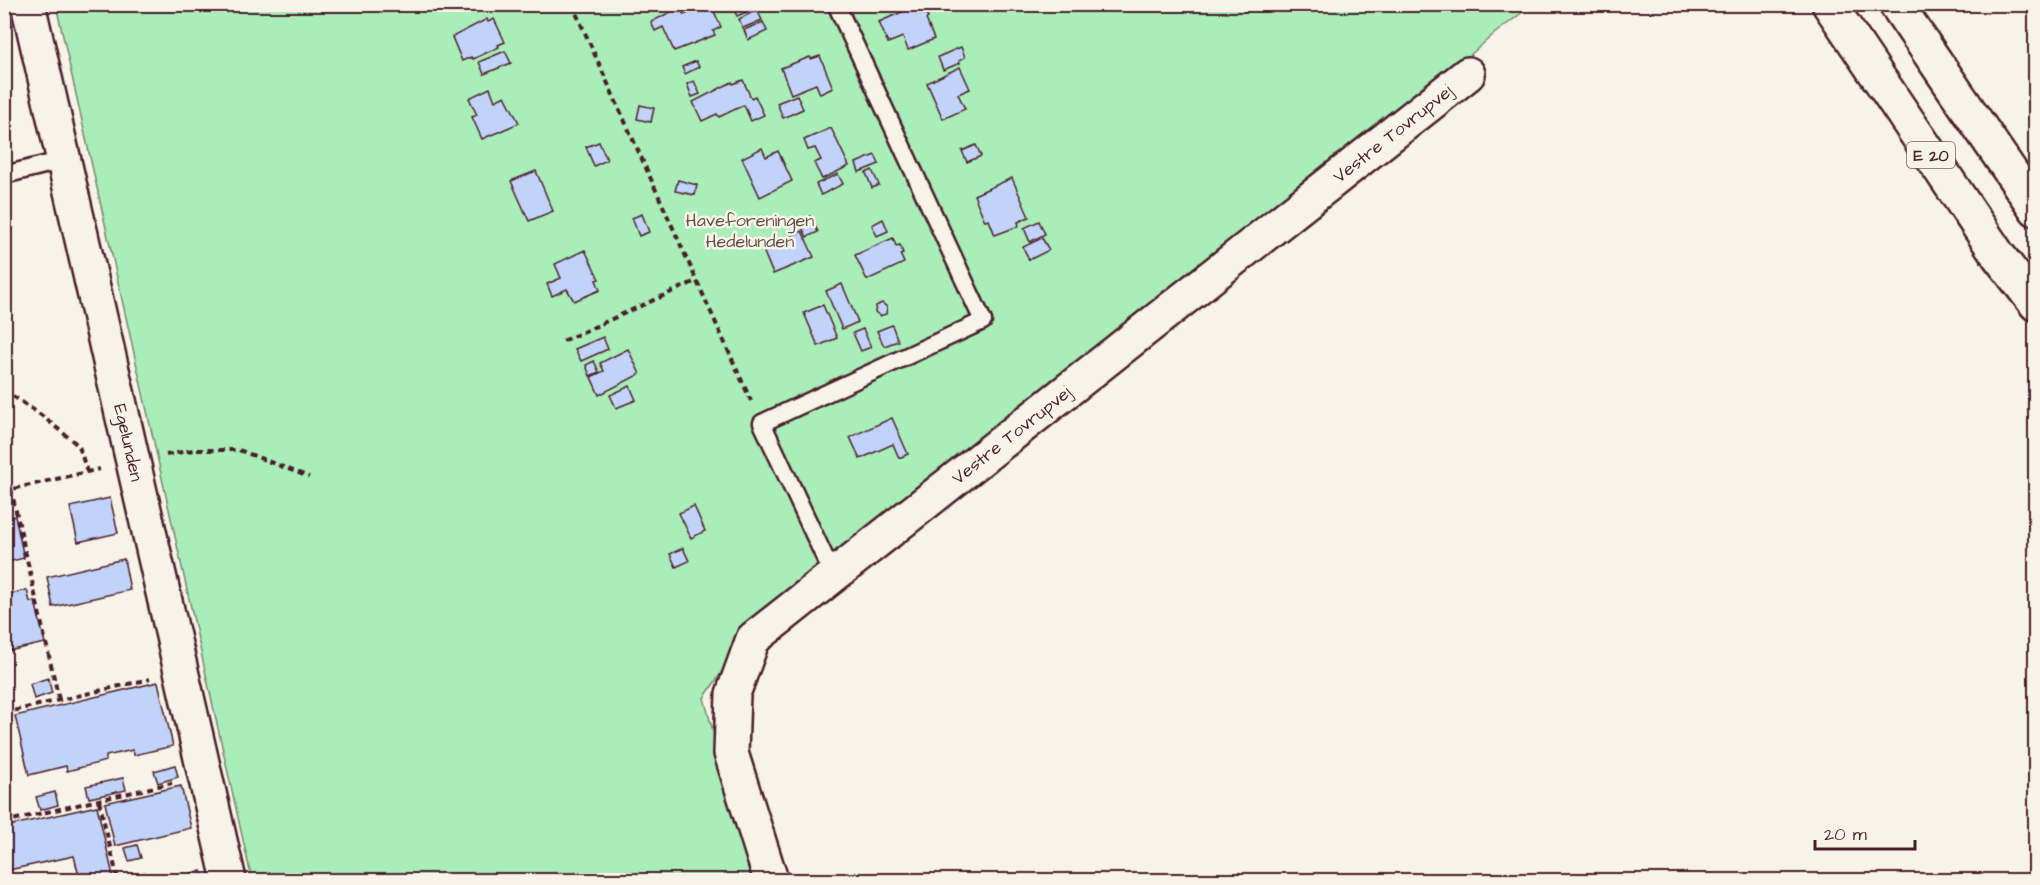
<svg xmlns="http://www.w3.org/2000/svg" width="2040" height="885" font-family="'Architects Daughter',sans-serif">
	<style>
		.green { fill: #a9edb8; stroke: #7a8672; stroke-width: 1.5 }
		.building { fill: #c2d3f9; stroke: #4a1f2b; stroke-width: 1.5 }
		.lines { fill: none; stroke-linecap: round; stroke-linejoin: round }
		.lane-casing { stroke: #4a1f2b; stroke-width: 21 }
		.street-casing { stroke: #4a1f2b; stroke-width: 38 }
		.highway-casing { stroke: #4a1f2b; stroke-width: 38 }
		.path { stroke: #4a1f2b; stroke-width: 4; stroke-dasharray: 6 4.5; stroke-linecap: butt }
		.lane { stroke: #f7f3e8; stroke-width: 16 }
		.street { stroke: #f7f3e8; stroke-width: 33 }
		.highway { stroke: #f7f3e8; stroke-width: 33 }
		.labels { text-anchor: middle; stroke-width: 5; stroke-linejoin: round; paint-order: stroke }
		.shield { fill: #f7f3e8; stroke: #7e5f64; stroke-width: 1.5 }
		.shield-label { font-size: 16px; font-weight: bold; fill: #4a1f2b }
		.street-label { font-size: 18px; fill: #4a1f2b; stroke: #f7f3e8 }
		.park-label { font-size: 18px; fill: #62524e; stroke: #f7f3e8 }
	</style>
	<rect width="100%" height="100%" fill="#f7f3e8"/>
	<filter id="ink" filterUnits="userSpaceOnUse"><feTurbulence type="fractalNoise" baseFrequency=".0167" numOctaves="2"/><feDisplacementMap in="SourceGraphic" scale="12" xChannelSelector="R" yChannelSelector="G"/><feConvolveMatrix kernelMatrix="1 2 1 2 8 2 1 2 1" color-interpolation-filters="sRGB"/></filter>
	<g filter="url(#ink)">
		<polygon class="green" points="1462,4 1465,9 1472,5 1532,5 1494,34 1460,64 752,628 704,698 753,880 252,880 56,5"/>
		<g class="building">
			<polygon points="740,4 749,4 751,10 737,16 733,8"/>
			<polygon points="920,4 922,11 925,10 928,18 926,19 934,39 908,50 903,37 888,43 879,22"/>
			<polygon points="680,7 684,15 702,7 703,11 712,7 721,27 713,31 715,35 674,51 663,27 655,31 651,22"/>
			<polygon points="757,10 762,20 743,28 739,19"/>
			<polygon points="487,19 488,22 494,19 505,42 498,45 499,47 473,59 471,57 462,61 452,37"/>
			<polygon points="763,22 767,31 748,40 744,30"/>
			<polygon points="961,47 965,57 959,61 960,63 943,70 938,57"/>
			<polygon points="505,51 511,63 484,74 479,62"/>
			<polygon points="820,56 833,88 820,94 816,84 791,94 781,68 810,57 811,59"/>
			<polygon points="696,61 699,67 685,74 682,67"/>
			<polygon points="960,67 970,89 958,94 965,109 943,119 927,83"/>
			<polygon points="743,80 751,98 755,96 764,115 751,121 744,105 719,117 717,114 702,121 693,102 732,82 733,84"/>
			<polygon points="694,81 700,94 692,97 687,84"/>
			<polygon points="490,88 495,101 505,96 519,123 482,139 472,117 477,115 469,98"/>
			<polygon points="797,95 803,109 783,118 777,103"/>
			<polygon points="640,105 654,108 651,122 637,119"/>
			<polygon points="831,128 849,166 822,179 814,163 821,160 815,148 808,150 804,140"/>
			<polygon points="599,142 607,160 594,166 586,147"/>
			<polygon points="976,145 981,156 967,162 962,151"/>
			<polygon points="762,148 766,157 778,151 792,181 760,197 742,158"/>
			<polygon points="875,155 879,164 859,172 856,163"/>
			<polygon points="872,170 879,185 872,188 866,173"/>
			<polygon points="536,171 553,211 529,221 511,181"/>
			<polygon points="838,174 843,184 821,195 816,184"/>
			<polygon points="1012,178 1029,217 1018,222 1019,226 995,235 989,220 985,221 974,195"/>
			<polygon points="678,180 697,185 695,195 675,191"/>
			<polygon points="642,214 649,232 639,236 632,218"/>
			<polygon points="810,216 818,232 807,237 799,221"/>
			<polygon points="883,219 888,231 877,236 872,225"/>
			<polygon points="1039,221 1045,234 1030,242 1024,228"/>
			<polygon points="802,231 814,257 773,274 763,250"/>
			<polygon points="893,238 896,246 900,245 903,253 900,254 904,263 867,280 855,255"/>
			<polygon points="1042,238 1049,250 1029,260 1023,247"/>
			<polygon points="585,250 599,279 596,280 600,290 574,301 567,289 552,296 547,284 561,278 555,264"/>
			<polygon points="842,284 858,322 842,329 826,291"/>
			<polygon points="882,303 887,307 886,314 880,316 875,312 876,306"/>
			<polygon points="823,305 837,338 818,346 804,313"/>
			<polygon points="892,325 898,341 884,346 877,331"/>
			<polygon points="863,329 871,347 861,351 853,333"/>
			<polygon points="603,337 608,349 581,361 575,349"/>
			<polygon points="628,349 640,374 599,395 591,377 604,371 600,363"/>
			<polygon points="594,361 599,372 590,376 586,365"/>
			<polygon points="630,386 636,400 616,408 610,395"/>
			<polygon points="892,418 908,454 899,458 893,444 860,459 850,437"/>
			<polygon points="110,498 118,533 78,542 70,507"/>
			<polygon points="694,506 705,531 691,538 679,513"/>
			<polygon points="15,516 24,558 4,563 4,519"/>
			<polygon points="683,548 689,561 676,567 670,554"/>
			<polygon points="124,559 130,590 53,607 47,577"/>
			<polygon points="27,590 30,602 35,601 45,643 4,652 4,607 12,606 9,594"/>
			<polygon points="48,678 52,693 34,699 30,684"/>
			<polygon points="158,682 173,746 134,755 133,750 106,756 106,761 67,771 66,766 29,775 15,716"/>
			<polygon points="175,765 178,777 158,783 154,771"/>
			<polygon points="123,778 126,790 89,798 86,786"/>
			<polygon points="181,786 191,828 115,846 105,803"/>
			<polygon points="55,792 58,805 40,810 36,797"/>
			<polygon points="97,806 113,876 94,880 80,880 74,856 4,871 4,827"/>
			<polygon points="137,845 141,858 129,861 125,848"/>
			<polygon points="201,871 204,880 160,880"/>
			<polygon points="145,872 146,880 128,880 127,876"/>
		</g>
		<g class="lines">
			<defs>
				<g id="lane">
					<polyline points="4,175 64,160"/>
					<polyline points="833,575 762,423 983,321 836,4"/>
				</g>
				<g id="street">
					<path id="s1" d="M28 4 229 880"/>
					<path id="s2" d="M771 880 731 753 733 694 753 639 1468 74"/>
				</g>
				<g id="highway">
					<polyline points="1829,4 1998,255 2036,304"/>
					<polyline points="1896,4 2036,209"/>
				</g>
			</defs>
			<use href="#lane" class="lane-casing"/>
			<use href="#street" class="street-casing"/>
			<use href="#highway" class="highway-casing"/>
			<g class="path">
				<polyline points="572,4 751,401"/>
				<polyline points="563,341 696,281"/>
				<polyline points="4,390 41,415 79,446 87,472"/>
				<polyline points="166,455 193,450 239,450 309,477"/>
				<polyline points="11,489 59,700"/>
				<polyline points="4,491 100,469"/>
				<polyline points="4,713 150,679"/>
				<polyline points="99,801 118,880"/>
				<polyline points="4,822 172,783"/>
			</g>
			<use href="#lane" class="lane"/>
			<use href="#street" class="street"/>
			<use href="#highway" class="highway"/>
		</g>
	</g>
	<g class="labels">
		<rect class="shield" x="1907" y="142" width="48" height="26" rx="4.5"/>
		<g class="shield-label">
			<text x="1931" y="161">E 20</text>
		</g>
		<g class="street-label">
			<text dy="6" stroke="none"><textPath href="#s2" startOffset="1066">Vestre Tovrupvej</textPath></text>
			<text dy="6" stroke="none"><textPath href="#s2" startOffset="580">Vestre Tovrupvej</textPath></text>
			<text dy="6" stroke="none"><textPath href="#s1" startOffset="450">Egelunden</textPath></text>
		</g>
		<g class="park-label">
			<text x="750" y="226">Haveforeningen<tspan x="750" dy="21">Hedelunden</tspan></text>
		</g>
	</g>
	<rect width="2040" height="885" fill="none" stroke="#f7f3e8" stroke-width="24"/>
	<rect x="12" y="12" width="2016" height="861" fill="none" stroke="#4a1f2b" stroke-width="2" filter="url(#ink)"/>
	<path d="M1815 840v9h100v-9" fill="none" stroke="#4a1f2b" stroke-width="3"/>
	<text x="1824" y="840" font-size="18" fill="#4a1f2b" stroke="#f7f3e8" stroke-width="4.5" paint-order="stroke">20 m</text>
</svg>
